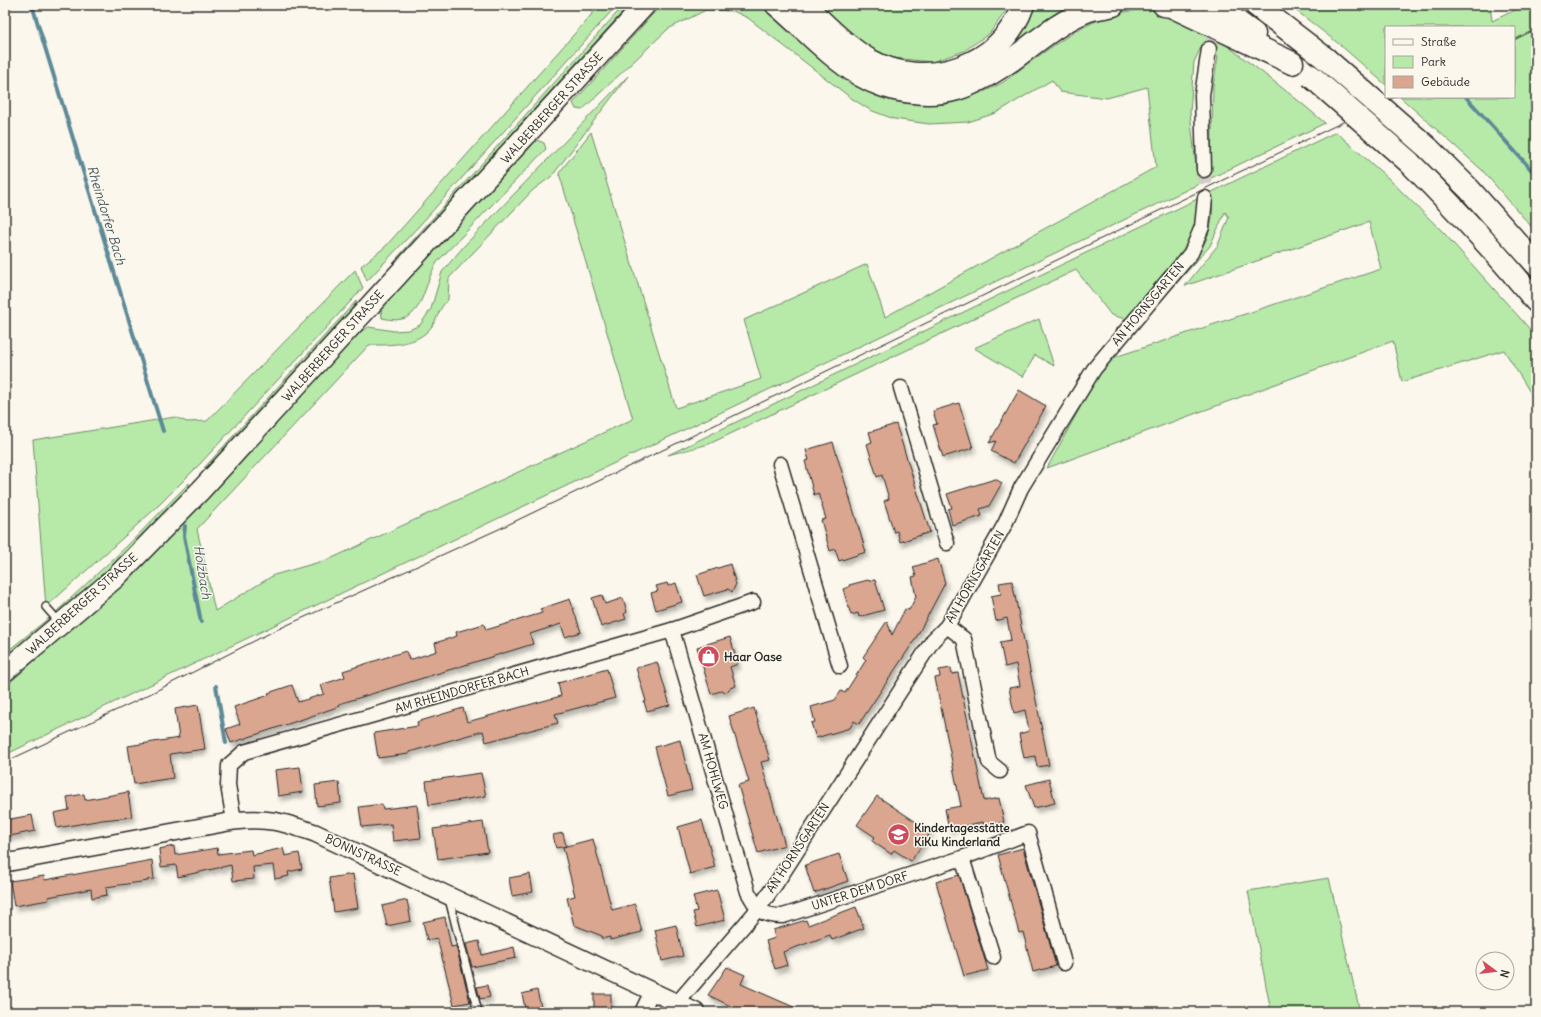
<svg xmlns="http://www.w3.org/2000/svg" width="1541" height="1017" font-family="Delius,sans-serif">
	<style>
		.green { fill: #b7e9a9; stroke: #718a6a; fill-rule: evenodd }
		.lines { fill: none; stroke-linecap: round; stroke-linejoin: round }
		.stream { stroke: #5d8997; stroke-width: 4 }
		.building { fill: #daa68f; stroke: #2b2b2b; filter: url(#shadow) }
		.minor-tunnel { stroke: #d1cec5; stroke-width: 14; stroke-dasharray: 14 7; stroke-linecap: butt }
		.service-casing { stroke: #2b2b2b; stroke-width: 10 }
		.minor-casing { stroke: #2b2b2b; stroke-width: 17 }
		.tertiary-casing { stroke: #2b2b2b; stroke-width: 20 }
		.secondary-casing { stroke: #2b2b2b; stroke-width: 23 }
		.motorway-casing { stroke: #2b2b2b; stroke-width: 25 }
		.service { stroke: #fbf7ec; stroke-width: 7 }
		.minor { stroke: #fbf7ec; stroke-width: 14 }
		.tertiary { stroke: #fbf7ec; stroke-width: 17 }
		.secondary { stroke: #fbf7ec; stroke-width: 20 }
		.motorway { stroke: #fbf7ec; stroke-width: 22 }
		.tram { stroke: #2b2b2b; stroke-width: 1 }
		.motorway-bridge-casing { stroke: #2b2b2b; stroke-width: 25; stroke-linecap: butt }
		.motorway-bridge { stroke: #fbf7ec; stroke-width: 22 }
		.labels { text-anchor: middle; stroke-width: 3; stroke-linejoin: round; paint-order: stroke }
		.street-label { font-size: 12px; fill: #2b2b2b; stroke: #fbf7ec }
		.poi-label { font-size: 12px; font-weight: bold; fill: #2b2b2b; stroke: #fbf7ec; text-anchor: start }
		.water-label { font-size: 13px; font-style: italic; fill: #445a61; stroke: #fbf7ec }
	</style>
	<defs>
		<filter id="shadow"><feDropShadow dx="2.5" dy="4.5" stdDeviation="2" flood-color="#0004"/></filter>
	</defs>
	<rect width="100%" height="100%" fill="#fbf7ec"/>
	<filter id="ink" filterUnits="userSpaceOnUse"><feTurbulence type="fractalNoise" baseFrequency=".025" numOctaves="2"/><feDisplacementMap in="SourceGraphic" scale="8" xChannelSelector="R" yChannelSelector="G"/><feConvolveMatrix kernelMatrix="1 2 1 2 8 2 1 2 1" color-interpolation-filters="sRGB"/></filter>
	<g filter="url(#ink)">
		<g class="green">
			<polygon points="600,5 617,5 418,227 367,281 361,266 385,247"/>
			<polygon points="624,5 629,5 518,127 405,255 398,259 397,258"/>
			<path d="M661 5H767L770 11C802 42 848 92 892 101 924 109 968 100 996 86 1007 81 1016 72 1026 65 1068 35 1112 1 1167 12 1174 14 1182 14 1189 17 1200 22 1215 37 1225 44 1259 70 1293 95 1325 123 886 336 444 542 5 755V687L130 575 356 334 369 327 394 331 409 330 420 325 431 309 442 272 464 246 628 76 552 176 533 190 449 278 448 300C438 309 439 316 432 326 418 346 390 345 369 345L197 529 215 611 274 575 330 559 633 419 559 173 591 132 676 408 761 379 744 320 867 264 885 317 1156 167 1147 87 1107 98 1060 92 1052 80 996 113 968 122 929 124 894 119 870 110 851 98 748 18 733 11 706 10 668 29 582 110 576 109 573 103ZM1202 45 1218 56 1213 86 1211 170 1197 176 1190 112 1194 62Z"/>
			<polygon points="820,5 1010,5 990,33 964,51 932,62 893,58 863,44"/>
			<polygon points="1030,5 1085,5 1038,33 935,87 853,60 952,76"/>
			<polygon points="1289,5 1490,5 1492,21 1526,5 1536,5 1536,232 1482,170 1400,97 1514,97 1514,27 1386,27 1386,85 1339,44"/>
			<path d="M1336 132 1388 178 1444 233 1536 336V402L1504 350 1402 382 1393 341 1047 468 1106 360 1381 269 1369 222 1185 286 1218 245 1229 217 1225 212 1210 246 1132 333C1138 325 1142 317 1149 310 1180 275 1218 249 1212 197L1202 202 1195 239 1129 320 1111 315 1076 270 709 444 668 455Z"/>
			<path d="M537 140 544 143 546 149 438 261C420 287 426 329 382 318L381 308 428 254Z"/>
			<polygon points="355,270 363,288 198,466 156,508 46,607 33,440 175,417 187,422 207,421"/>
			<polygon points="357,300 346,319 209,466 204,468"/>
			<polygon points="1039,319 1054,366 1035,355 1023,377 974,348"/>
			<polygon points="189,483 189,489 93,585 59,615 56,612 127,546"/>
			<polygon points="49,618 52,621 5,659 5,653"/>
			<polygon points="1329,878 1360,1012 1271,1012 1248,891"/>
		</g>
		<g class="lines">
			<g class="stream">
				<polyline points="32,5 163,431"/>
				<polyline points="1466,97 1536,175"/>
				<polyline points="185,526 184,536 201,622"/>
				<polyline points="216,686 226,743"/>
			</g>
		</g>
		<g class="building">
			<polygon points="1019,390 1046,406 1014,463 991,451 996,441 989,443"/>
			<polygon points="959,403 973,448 943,457 933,425 937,424 933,411"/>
			<polygon points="896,424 930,532 900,542 897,531 894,532 884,501 889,499 882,475 877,477 867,444 872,442 869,432"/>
			<polygon points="833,442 866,552 839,561 835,549 830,551 821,520 826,519 818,493 814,495 805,461 809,460 806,450"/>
			<polygon points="995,479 1002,483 989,506 980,509 982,516 952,525 948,509 952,508 947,494"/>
			<polygon points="938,559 945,583 916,638 859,724 854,721 850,728 816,738 811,723 815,722 811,707 835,700 841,691 845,693 866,660 863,657 887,621 892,635 905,609 909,610 916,597 912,577 916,576 913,567"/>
			<polygon points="730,564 736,584 732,592 728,589 704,596 697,575"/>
			<polygon points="868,580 869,581 875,580 884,610 859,617 858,613 851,615 843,589 849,587 849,585"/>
			<polygon points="1012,581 1049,765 1037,767 1035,756 1024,758 1019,734 1029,731 1025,710 1014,713 1009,688 1020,686 1016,664 1005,667 1000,642 1011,640 1007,618 996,621 991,596 1001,594 999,583"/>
			<polygon points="667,583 668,586 676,583 682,602 656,610 651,593 658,591 656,586"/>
			<polygon points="602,595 605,604 623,598 627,612 624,614 626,619 601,627 592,598"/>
			<polygon points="570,599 581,632 565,637 561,624 530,634 533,644 339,704 340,706 303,719 231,743 226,729 240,724 234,707 269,695 268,693 292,685 298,702 324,694 321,685 345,677 343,671 406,651 409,660 437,651 435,643 457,636 456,632 484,624 486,630 542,613 540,609"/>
			<polygon points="730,637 738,664 730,667 736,686 730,688 726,693 721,691 711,694 697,647"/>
			<polygon points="657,662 670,705 647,711 644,702 646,701 636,668"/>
			<polygon points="951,668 952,674 958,673 984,801 999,798 1004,822 984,826 983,822 949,829 945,809 961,806 935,678 940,677 939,670"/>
			<polygon points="607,669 615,698 555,714 558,723 486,742 483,731 409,752 409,754 378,758 374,733 418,726 417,722 463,708 467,722 503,712 561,696 558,683"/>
			<polygon points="198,705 205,749 170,754 173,778 134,784 128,746 179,738 175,709"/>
			<polygon points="754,708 770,760 761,762 785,845 758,853 738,785 749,782 729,716"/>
			<polygon points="680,740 692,790 668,796 655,747"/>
			<polygon points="300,767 303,792 278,796 275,770"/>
			<polygon points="481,773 486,796 429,805 426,781"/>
			<polygon points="1049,779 1055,803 1034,808 1026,785"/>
			<polygon points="339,782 341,803 317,806 315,785"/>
			<polygon points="128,792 132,817 102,820 57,828 54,813 69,810 67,797 84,794 85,800"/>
			<polygon points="877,796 931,832 911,861 894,850 891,854 872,841 875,837 857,825"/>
			<polygon points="382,804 383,809 417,805 421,838 393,841 391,824 362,827 359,807"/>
			<polygon points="32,815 35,831 5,837 5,820"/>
			<polygon points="702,820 715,867 690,874 678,827"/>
			<polygon points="483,822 488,852 438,859 433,829"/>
			<polygon points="563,833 566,846 556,848 553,835"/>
			<polygon points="593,839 612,910 635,904 642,932 610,940 610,937 602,939 602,936 574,925 567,898 575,896 563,847"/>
			<polygon points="174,846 175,855 217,848 218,854 251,850 252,855 283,848 285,856 299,853 302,869 288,872 289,876 275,879 273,865 253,867 254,879 233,881 231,865 178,877 176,865 161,867 159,849"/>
			<polygon points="1023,848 1056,966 1033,972 1023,932 1019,933 998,855"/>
			<polygon points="839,854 848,881 814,893 805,865"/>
			<polygon points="152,860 154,879 147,880 148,881 106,887 107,895 92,898 91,889 48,897 49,900 14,906 10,881 44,876 45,880"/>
			<polygon points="353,874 358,908 334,912 329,878"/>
			<polygon points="530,874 533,892 512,896 509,878"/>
			<polygon points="959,875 988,970 964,976 936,882"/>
			<polygon points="717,890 725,920 697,927 693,912 697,911 693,896"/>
			<polygon points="407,900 411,921 387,926 382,906"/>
			<polygon points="856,907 864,928 832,940 830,935 783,952 787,965 775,969 766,941 775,938 773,930 806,920 808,925"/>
			<polygon points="445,917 451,947 456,946 470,1002 454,1005 437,938 427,940 423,922"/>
			<polygon points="676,925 683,956 662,961 655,930"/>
			<polygon points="479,941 482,955 514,947 516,958 472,967 466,944"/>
			<polygon points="727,967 745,975 741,984 805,1012 743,1012 708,995"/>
			<polygon points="487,985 490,997 480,999 477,987"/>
			<polygon points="537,990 542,1012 526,1012 522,994"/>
			<rect x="594" y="994" width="17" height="18"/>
		</g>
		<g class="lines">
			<g class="minor-tunnel">
				<polyline points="1209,49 1221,20"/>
				<polyline points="1204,170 1205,198"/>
			</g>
			<defs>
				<g id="service">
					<polyline points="46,607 60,623"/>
					<polyline points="449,899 478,1012"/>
				</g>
				<g id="minor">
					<polyline points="1204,170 1202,95 1209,49"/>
					<polyline points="901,388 947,543"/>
					<polyline points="780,464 840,666"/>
					<polyline points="947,626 964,639 989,762 1000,771"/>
					<path d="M672 630 748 892C759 911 761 916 783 916L962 858 1028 833 1064 963"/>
					<polyline points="234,821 228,785 229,765 244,752 672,630 753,602"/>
					<polyline points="962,858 993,957"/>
					<polyline points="678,1002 758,909 777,882 933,640 947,626 1005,524 1021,488 1094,369 1191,253 1202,227 1205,198"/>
					<polyline points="642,1012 652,991"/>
				</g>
				<path id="tertiary" d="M5 863 234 821C267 817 283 822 315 833L696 1012"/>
				<polyline id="secondary" points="5,671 115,578 201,490 645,5"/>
				<g id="motorway">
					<path d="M777 5C804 28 830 57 860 75 887 91 927 98 957 89 977 83 995 71 1013 59 1036 42 1062 20 1089 10 1097 8 1105 7 1113 5"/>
					<path d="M804 5C825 24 845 46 869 60 925 92 1002 67 1023 5"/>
					<polyline points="1164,5 1171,6 1292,63"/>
					<polyline points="1214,5 1254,34"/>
					<polyline points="1256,5 1326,59"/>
					<polyline points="1428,148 1469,189 1536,264"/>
					<path d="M1409 162C1454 207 1496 252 1536 301"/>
				</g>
			</defs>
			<use href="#service" class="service-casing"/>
			<use href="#minor" class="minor-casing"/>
			<use href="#tertiary" class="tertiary-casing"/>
			<use href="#secondary" class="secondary-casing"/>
			<use href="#motorway" class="motorway-casing"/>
			<use href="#service" class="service"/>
			<use href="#minor" class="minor"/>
			<use href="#tertiary" class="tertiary"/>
			<use href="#secondary" class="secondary"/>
			<use href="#motorway" class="motorway"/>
			<g class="tram">
				<polyline points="1514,40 1536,29"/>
				<polyline points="5,762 136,701 274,631 499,529 1395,97"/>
			</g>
			<defs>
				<g id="motorway-bridge">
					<polyline points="1326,59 1428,148"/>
					<polyline points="1311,76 1409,162"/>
				</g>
			</defs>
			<use href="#motorway-bridge" class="motorway-bridge-casing"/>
			<use href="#motorway-bridge" class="motorway-bridge"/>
		</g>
	</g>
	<defs>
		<symbol id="shop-disc" viewBox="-11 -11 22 22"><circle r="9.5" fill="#d1495b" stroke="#fbf7ec"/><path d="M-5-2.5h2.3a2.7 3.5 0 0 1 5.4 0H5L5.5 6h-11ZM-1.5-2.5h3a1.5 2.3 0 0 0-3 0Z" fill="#fff"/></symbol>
		<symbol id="school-disc" viewBox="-11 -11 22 22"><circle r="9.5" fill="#d1495b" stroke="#fbf7ec"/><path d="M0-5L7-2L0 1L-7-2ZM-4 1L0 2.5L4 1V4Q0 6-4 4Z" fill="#fff"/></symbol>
	</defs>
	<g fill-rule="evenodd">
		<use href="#shop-disc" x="696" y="644" width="25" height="25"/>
		<use href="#school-disc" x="886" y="822" width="25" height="25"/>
	</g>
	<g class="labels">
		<g class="street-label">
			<text transform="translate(552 108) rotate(-48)" y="4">WALBERBERGER STRASSE</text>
			<text transform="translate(1148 304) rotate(-50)" y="4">AN HORNSGARTEN</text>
			<text transform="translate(333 346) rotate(-48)" y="4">WALBERBERGER STRASSE</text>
			<text transform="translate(975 577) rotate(-60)" y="4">AN HORNSGARTEN</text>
			<text transform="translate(82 604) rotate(-42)" y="4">WALBERBERGER STRASSE</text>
			<text transform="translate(462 690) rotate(-16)" y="4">AM RHEINDORFER BACH</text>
			<text transform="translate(713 771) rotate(74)" y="4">AM HOHLWEG</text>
			<text transform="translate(798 848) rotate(-57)" y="4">AN HORNSGARTEN</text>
			<text transform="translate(363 855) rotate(25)" y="4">BONNSTRASSE</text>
			<text transform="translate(860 891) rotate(-18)" y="4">UNTER DEM DORF</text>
		</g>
		<g class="poi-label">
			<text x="724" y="661">Haar Oase</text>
			<text x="914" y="832">Kindertagesstätte<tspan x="914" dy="14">KiKu Kinderland</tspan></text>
		</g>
		<g class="water-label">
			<text transform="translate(107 215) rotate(73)" y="5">Rheindorfer Bach</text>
			<text transform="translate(203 572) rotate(81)" y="5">Holzbach</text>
		</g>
	</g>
	<rect width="1541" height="1017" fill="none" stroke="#fbf7ec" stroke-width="20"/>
	<rect x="10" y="10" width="1521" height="997" fill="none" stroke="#2b2b2b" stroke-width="1.5" filter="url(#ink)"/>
	<rect x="1385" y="26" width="130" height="72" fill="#fbf7ec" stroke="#a8a59f"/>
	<rect x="1393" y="39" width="20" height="6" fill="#fbf7ec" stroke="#a8a59f"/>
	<text x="1421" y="46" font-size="12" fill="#2b2b2b">Straße</text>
	<rect x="1393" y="56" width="20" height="12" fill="#b7e9a9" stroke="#a8a59f"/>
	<text x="1421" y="66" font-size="12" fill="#2b2b2b">Park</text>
	<rect x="1393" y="76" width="20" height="12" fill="#daa68f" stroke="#a8a59f"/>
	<text x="1421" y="86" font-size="12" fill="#2b2b2b">Gebäude</text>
	<g transform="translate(1495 971) rotate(105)"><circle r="19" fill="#fbf7ec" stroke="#a8a59f"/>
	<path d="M0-3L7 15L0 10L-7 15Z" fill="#d1495b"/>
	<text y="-6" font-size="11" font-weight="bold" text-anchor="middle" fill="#2b2b2b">N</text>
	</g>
</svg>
